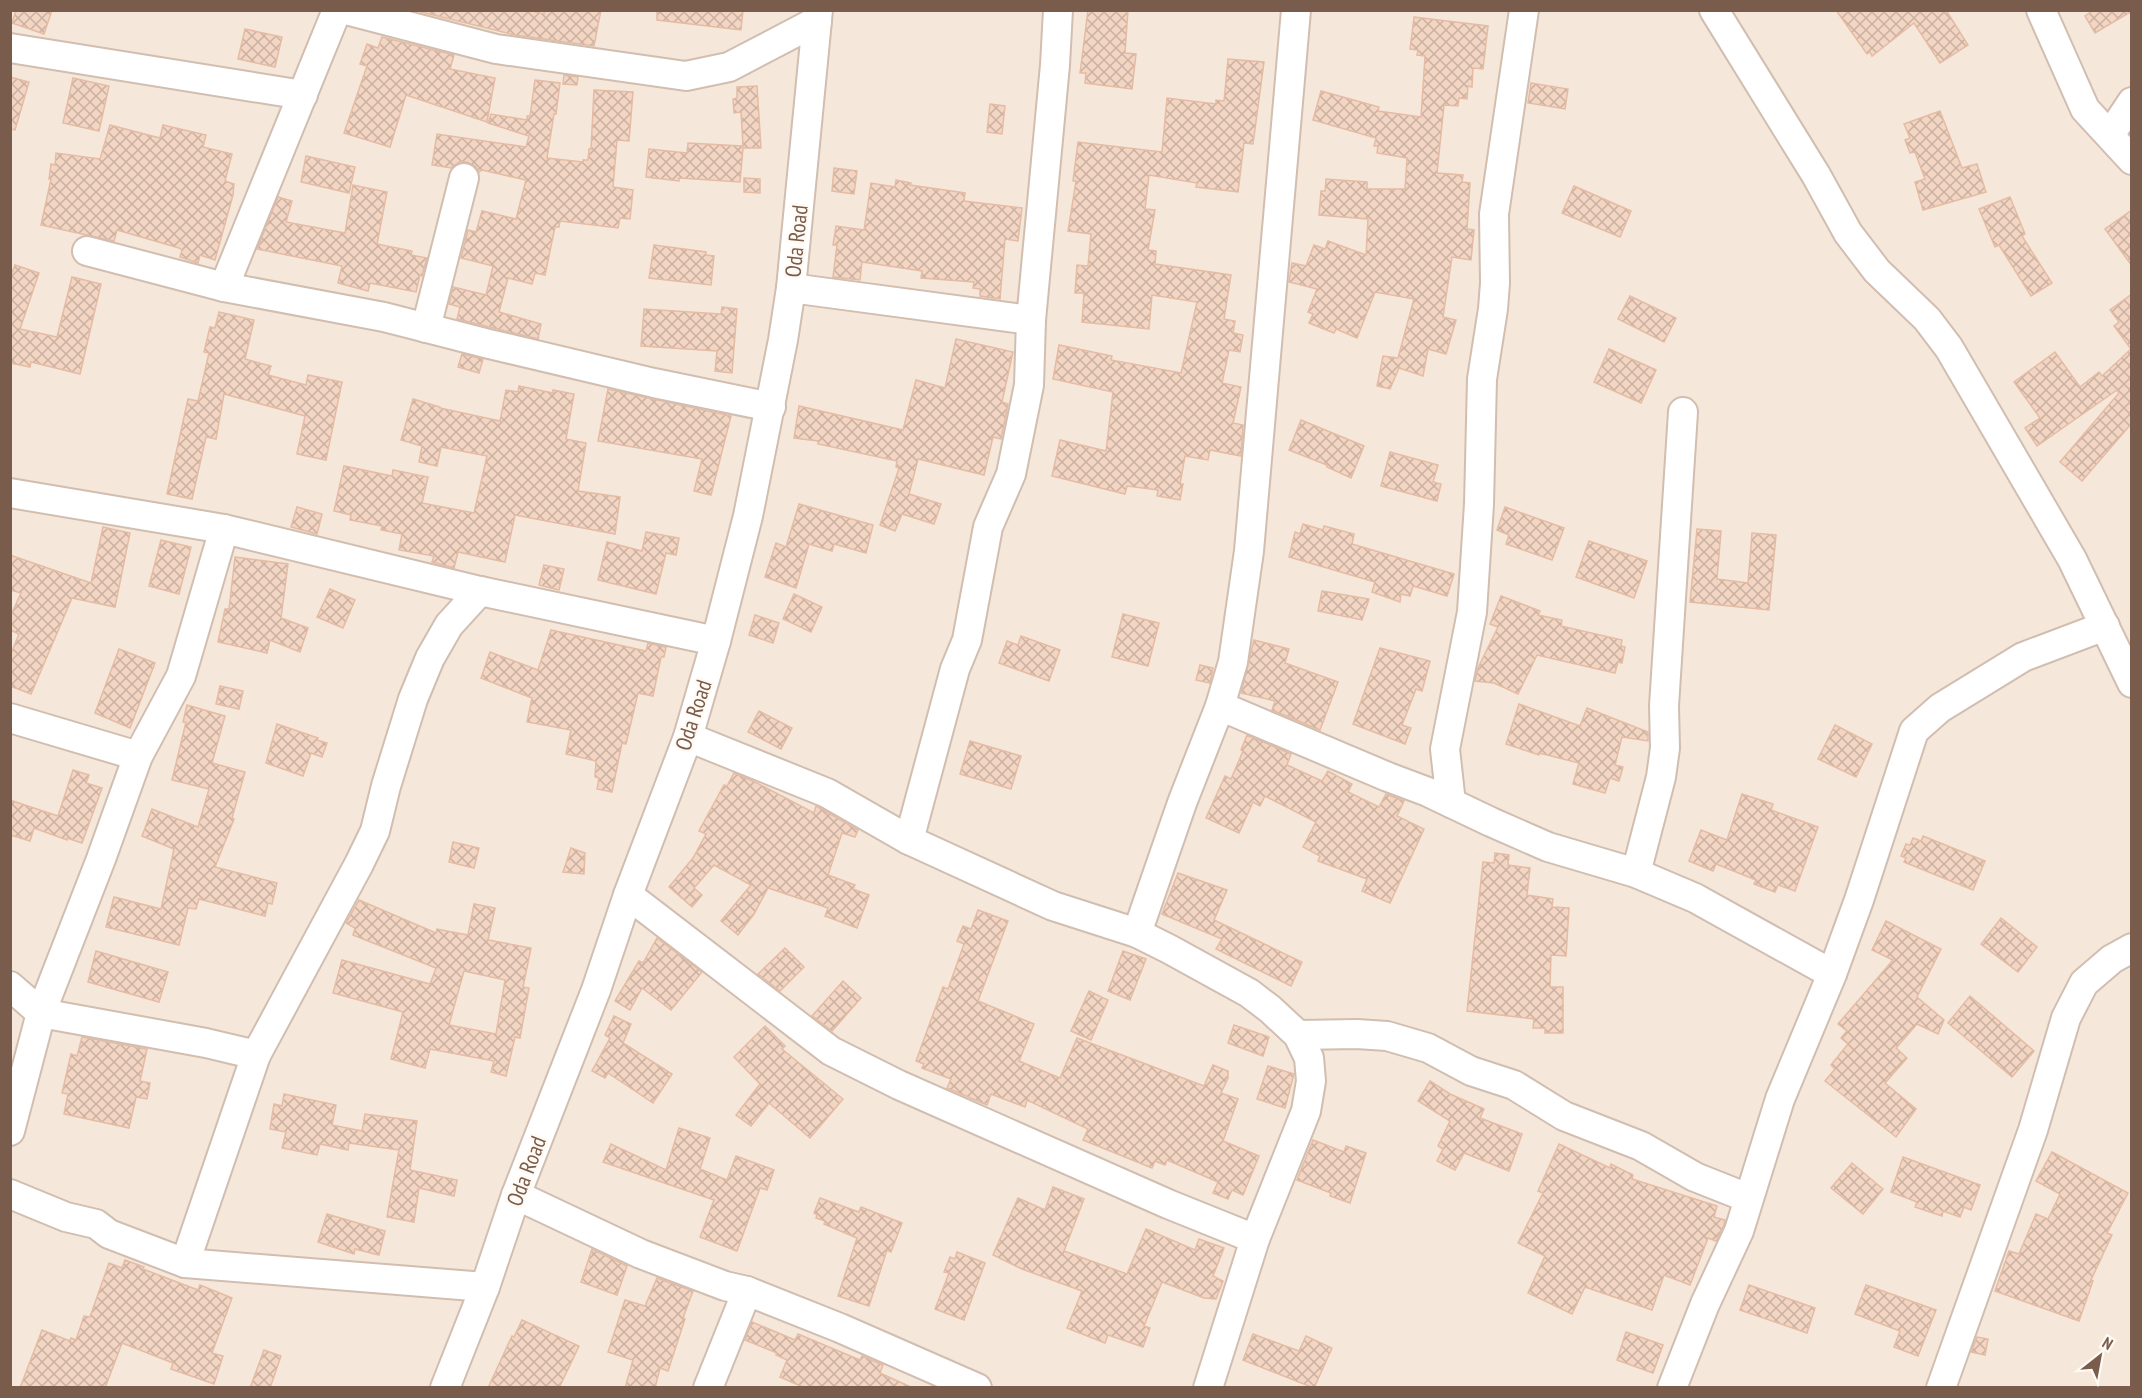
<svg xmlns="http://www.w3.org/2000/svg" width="2142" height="1398" font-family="'PT Sans Narrow',sans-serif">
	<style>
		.residential { fill: #f5e8da }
		.building { fill: url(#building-cross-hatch); stroke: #e6bba3; stroke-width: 1.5; fill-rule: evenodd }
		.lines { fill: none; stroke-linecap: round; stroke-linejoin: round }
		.minor-casing { stroke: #d1beb0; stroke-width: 32 }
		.minor { stroke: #fff; stroke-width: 28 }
		.labels { text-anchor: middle; stroke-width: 5; stroke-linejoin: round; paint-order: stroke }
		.street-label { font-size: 22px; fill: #7a5c4d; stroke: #fffaf3 }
	</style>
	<defs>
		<pattern id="building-cross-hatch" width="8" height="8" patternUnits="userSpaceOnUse" patternTransform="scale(1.5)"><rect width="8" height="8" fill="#f3d5c3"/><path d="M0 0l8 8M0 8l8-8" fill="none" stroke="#cab0a1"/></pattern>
	</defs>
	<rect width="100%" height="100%" fill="#fdf6ec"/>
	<rect class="residential" x="11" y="11" width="2120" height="1376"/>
	<g class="building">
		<polygon points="16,10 52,10 44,34 12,23"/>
		<polygon points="413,10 529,10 544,14 544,10 601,10 594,46 515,35"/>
		<polygon points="657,10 743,10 741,30 657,20"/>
		<polygon points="1088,10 1128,10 1125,53 1136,54 1132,89 1085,83 1086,73 1080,73"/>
		<polygon points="1836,10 1946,10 1968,45 1940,63 1914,23 1872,56 1870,52 1867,54"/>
		<polygon points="2094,10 2132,10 2132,11 2095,33 2085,16"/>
		<polygon points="1414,17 1488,26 1483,69 1473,68 1472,87 1468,86 1467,99 1459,98 1458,106 1444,105 1437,173 1463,175 1462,182 1470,183 1467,229 1474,230 1471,260 1452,257 1443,317 1456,320 1449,344 1446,354 1428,349 1423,376 1399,368 1390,389 1377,386 1383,356 1398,358 1414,299 1375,292 1357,338 1336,329 1334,333 1309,323 1313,314 1308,312 1317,289 1289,282 1292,263 1306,266 1314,245 1325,249 1328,241 1366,255 1368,219 1319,215 1321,191 1325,191 1326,179 1367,182 1367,189 1405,189 1407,158 1377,153 1378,146 1374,146 1376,138 1313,120 1321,91 1379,107 1378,111 1421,117 1425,56 1417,55 1418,50 1410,49"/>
		<polygon points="245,29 282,37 275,67 238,59"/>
		<polygon points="382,37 454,55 450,69 495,78 487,122 406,95 390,147 344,133 367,66 360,64 367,44 378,48"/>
		<polygon points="1228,59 1264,62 1253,144 1244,143 1238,192 1196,187 1197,183 1149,175 1145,209 1155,210 1148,250 1156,251 1155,264 1231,275 1224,319 1235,321 1233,333 1243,335 1240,352 1229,350 1222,383 1241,387 1233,423 1243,425 1241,456 1210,450 1208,460 1185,456 1180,484 1183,484 1180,500 1157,496 1158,490 1127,486 1125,494 1052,476 1060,440 1106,451 1113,392 1053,379 1059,345 1112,356 1111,360 1181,373 1197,302 1152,295 1149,329 1082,322 1084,293 1075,293 1077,265 1088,266 1091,234 1068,231 1076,181 1073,181 1078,142 1162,152 1167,98 1216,104 1216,100 1224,101"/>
		<polygon points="564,75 578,77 577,85 563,84"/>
		<polygon points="10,77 29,82 15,130 10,129"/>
		<polygon points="73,78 109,86 99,131 63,123"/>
		<polygon points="535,80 560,83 556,114 554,114 547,158 583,162 583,160 588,160 589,149 591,149 594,90 633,92 629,141 617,140 613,187 633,190 630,219 620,218 618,228 560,221 559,227 555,227 545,275 535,273 532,284 508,278 499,312 541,324 538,339 457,319 460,307 449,304 453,287 486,295 493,266 461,258 468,230 476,232 482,211 516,219 526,180 482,170 479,172 475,166 467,162 459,162 451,168 432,165 437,134 526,147 529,136 488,123 491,114 527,120 527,116 530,116"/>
		<polygon points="1531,83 1568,89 1565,109 1528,103"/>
		<polygon points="757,86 761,148 743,148 740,182 679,178 679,181 646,177 649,149 687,153 688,143 743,146 741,112 734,113 733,99 737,98 737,87"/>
		<polygon points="990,104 1005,106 1002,134 987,132"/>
		<polygon points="1940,111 1962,168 1977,164 1986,192 1923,210 1915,182 1925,179 1915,152 1910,153 1905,140 1910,138 1904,124"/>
		<polygon points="110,125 160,138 163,125 206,135 203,147 232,154 225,181 234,184 233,195 215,260 200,255 198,263 180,257 182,250 179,248 117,230 114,241 41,225 51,179 49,179 51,164 55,165 56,153 100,159"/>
		<polygon points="306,156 355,167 349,193 301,182"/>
		<polygon points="834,168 857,171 854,194 832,191"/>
		<polygon points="744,178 760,179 760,193 744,192"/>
		<polygon points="896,180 911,183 910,185 965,193 964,201 1022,208 1018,241 1005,239 1000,299 980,296 980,289 973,288 974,282 921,278 922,271 862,262 860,280 833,277 837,245 833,245 836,226 864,230 871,183 895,187"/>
		<polygon points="353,185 387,192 377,244 412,251 411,255 427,258 422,276 420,275 416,292 370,283 368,291 338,283 342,266 257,249 278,197 292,201 286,222 345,233"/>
		<polygon points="1574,186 1631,211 1620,237 1562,213"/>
		<polygon points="2010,197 2025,234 2022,236 2052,283 2031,296 1999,245 1995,247 1979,209"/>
		<polygon points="2132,210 2132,266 2105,229"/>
		<polygon points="654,245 706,252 706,255 714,256 711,285 649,278"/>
		<polygon points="15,265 39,273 20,329 57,337 72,277 101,284 80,374 31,362 30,367 10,363 10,278"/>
		<polygon points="2132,294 2132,423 2082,481 2060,462 2119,393 2117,390 2037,446 2025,428 2040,418 2014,382 2055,352 2080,387 2099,372 2102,376 2131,349 2114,326 2119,322 2110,310"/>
		<polygon points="1630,296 1676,318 1664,342 1618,319"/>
		<polygon points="722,307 737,309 732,373 715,371 717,351 641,346 644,309 721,314"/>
		<polygon points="219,312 254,320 245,359 271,366 268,375 306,385 308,375 342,382 326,460 297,454 305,416 224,394 216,439 206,437 192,499 167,494 188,399 198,401 209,353 204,352 210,327 215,328"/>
		<polygon points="956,339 1013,352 1002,402 1008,404 1001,439 993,437 984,475 918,459 909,494 941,504 934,524 902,514 895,531 880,525 899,468 896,467 897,461 818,444 818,441 794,438 799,406 903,430 916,380 945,388"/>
		<polygon points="1609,349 1656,370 1641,403 1594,382"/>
		<polygon points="462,354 483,359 479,373 458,367"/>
		<polygon points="519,386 553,393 553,390 574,394 566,439 586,443 578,491 620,497 615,534 515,515 505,562 458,552 454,568 432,562 434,556 399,550 402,534 381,530 382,526 350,520 351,515 334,511 344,466 392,476 393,470 428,477 422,503 474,513 487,456 441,447 437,466 419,462 422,446 401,440 413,399 440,407 440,408 500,421 506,390 518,392"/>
		<polygon points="608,389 731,416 711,495 694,491 702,459 598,441"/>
		<polygon points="1301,420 1364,446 1351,478 1327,467 1327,465 1289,450"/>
		<polygon points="1390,452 1438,465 1433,482 1441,484 1437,501 1381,486"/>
		<polygon points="799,504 873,525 866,553 834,544 832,551 809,544 796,588 765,577 776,543 786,547"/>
		<polygon points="297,507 322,514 317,534 291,527"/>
		<polygon points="1505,507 1564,528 1552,560 1506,544 1509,535 1497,530"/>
		<polygon points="1303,524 1323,530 1324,526 1354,534 1352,544 1454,574 1447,596 1413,586 1410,596 1401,594 1400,602 1372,592 1375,582 1289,557 1295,532 1300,534"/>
		<polygon points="103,527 130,533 115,607 72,598 31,694 10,686 10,656 19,634 10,630 10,617 21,593 10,590 10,555 91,583"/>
		<polygon points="1697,529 1721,531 1717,579 1748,583 1752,533 1776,535 1769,610 1690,602"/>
		<polygon points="646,532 679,538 676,555 666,553 656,594 598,580 607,542 642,551"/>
		<polygon points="161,540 191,547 179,594 149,586"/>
		<polygon points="1589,541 1647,561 1634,598 1576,577"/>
		<polygon points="235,557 288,564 281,618 308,628 300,652 270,640 267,653 218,642 225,609 229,609"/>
		<polygon points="544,565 564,569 559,590 539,585"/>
		<polygon points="330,589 355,600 343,628 317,617"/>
		<polygon points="1322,591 1369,599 1362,620 1318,611"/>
		<polygon points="794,594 822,607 811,632 783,619"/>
		<polygon points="1501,596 1540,611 1538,615 1562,620 1561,626 1622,640 1621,646 1625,647 1622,663 1618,662 1615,673 1537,655 1518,694 1494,683 1475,681 1478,668 1498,627 1490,624"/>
		<polygon points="1123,614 1159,623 1148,666 1112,657"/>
		<polygon points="755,615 779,623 773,643 749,635"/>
		<polygon points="551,630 646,651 648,643 666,647 664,657 661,657 653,696 638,693 626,744 622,743 612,792 597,789 599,778 595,777 596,761 566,754 571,730 527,722 532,698 481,678 490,652 538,670"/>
		<polygon points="1021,636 1060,650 1049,681 999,663 1007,641 1018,645"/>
		<polygon points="1254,640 1289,649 1285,663 1338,682 1320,730 1272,710 1275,701 1241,693"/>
		<polygon points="1380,648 1430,661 1422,691 1416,689 1402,725 1411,728 1405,744 1353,724"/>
		<polygon points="119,649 155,663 130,728 95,713"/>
		<polygon points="1200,665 1213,668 1210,683 1196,680"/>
		<polygon points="220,686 243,691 239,709 216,704"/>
		<polygon points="1519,704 1580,726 1587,708 1648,732 1648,741 1622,737 1615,765 1623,767 1619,781 1610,778 1605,793 1573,784 1579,763 1539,753 1539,755 1506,744"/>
		<polygon points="187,705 225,716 212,763 245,772 232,818 234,819 215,867 277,883 272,904 268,903 265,916 199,899 196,909 188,908 179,945 106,927 114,897 161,909 174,849 142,836 152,809 198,827 209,789 172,780 186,722 183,722"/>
		<polygon points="759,711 792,728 781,749 748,732"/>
		<polygon points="277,724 318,738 317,740 327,743 322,757 311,753 303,776 266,763"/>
		<polygon points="1835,725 1872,744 1856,777 1818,759"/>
		<polygon points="1247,735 1291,754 1287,765 1322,781 1328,771 1352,784 1348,792 1379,807 1386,794 1404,801 1397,816 1424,829 1390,903 1362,891 1367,879 1318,861 1320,856 1303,847 1316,822 1265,796 1260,806 1253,802 1239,833 1206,818 1225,776 1231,779 1243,751 1241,750"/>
		<polygon points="970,741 1021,756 1011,789 960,774"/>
		<polygon points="73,770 89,775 86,783 102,788 82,843 67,838 67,840 34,828 30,841 10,835 10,800 58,816"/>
		<polygon points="734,773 755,782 814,813 816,806 820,808 858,830 855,837 842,833 828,875 855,885 853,889 869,895 857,928 825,916 828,908 768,888 754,914 738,935 721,921 751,885 714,865 694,888 702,895 692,907 669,887 693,858 706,834 699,831 724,785 727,786"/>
		<polygon points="1742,794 1773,804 1771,810 1818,827 1795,891 1778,885 1775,892 1754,884 1756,880 1716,864 1713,871 1689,861 1701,830 1727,840"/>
		<polygon points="1923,836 1985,861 1973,890 1904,862 1906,858 1901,856 1906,844 1910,845 1913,838 1921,841"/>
		<polygon points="453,842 479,848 474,868 449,862"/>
		<polygon points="571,848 585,853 584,874 563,872"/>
		<polygon points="1495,853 1509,855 1508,865 1530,868 1527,895 1553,899 1552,907 1569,908 1566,956 1551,955 1550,987 1563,987 1563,1033 1545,1033 1545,1028 1533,1028 1534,1019 1467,1011 1483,862 1494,863"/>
		<polygon points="1178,873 1227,890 1214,920 1302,962 1291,986 1216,949 1222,939 1162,914"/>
		<path d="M359 900 436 933 437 929 468 935 474 904 495 908 488 940 531 948 523 987 529 988 520 1038 515 1037 506 1076 491 1072 494 1061 430 1049 425 1068 391 1059 403 1012 333 993 342 960 430 984 436 968 353 935 355 928 346 923ZM464 971 505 980 496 1034 449 1025Z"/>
		<polygon points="978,910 1008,921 978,1001 1034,1024 1019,1061 1060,1078 1077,1038 1204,1086 1213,1065 1228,1071 1228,1078 1221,1093 1238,1099 1223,1141 1259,1156 1243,1195 1232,1190 1228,1199 1213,1193 1218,1182 1167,1160 1165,1165 1155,1161 1152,1168 1083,1140 1088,1129 1027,1100 1025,1107 991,1094 987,1105 947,1088 951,1079 922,1068 924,1064 916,1061 943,987 948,989 964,944 957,941 963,926 971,929"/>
		<polygon points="2001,918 2037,947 2018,972 1981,944"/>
		<polygon points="1886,921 1941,949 1917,997 1944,1020 1938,1034 1917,1024 1896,1048 1907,1058 1885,1083 1916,1109 1896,1137 1825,1081 1835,1069 1831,1065 1848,1044 1841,1038 1847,1031 1838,1024 1893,960 1872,950"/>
		<polygon points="657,938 702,972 671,1010 642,988 630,1010 615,1001 639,961 643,963"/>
		<polygon points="785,948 804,967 780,991 758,974"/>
		<polygon points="96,951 168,972 159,1002 88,982"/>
		<polygon points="1123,951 1146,959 1130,1000 1108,991"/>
		<polygon points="843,981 861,998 832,1031 812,1016"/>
		<polygon points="1089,991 1108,1000 1091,1040 1071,1031"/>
		<polygon points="1970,996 2034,1051 2012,1077 1948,1023"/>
		<polygon points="614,1016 631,1024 623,1043 672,1074 653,1103 608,1073 605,1078 592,1071 610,1038 605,1035"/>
		<polygon points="1234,1025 1269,1037 1263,1056 1228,1043"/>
		<polygon points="765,1026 785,1046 782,1049 843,1099 810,1138 769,1103 751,1126 736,1115 760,1084 734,1057"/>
		<polygon points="82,1037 147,1049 140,1081 150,1083 147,1099 136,1097 129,1128 64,1114 68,1094 62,1093 71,1054 77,1056"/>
		<polygon points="1268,1066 1294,1074 1285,1108 1257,1099"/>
		<polygon points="1430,1081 1450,1094 1484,1109 1480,1118 1522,1134 1509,1171 1464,1153 1455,1170 1437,1161 1443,1149 1438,1146 1450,1121 1418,1101"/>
		<polygon points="284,1094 336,1105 332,1125 362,1131 365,1114 417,1121 410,1170 457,1180 454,1196 419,1188 414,1222 387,1217 399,1150 349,1143 348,1150 320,1144 317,1155 282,1148 286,1132 270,1129 274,1104 282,1106"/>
		<polygon points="679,1128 710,1138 700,1169 727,1180 736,1156 774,1170 767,1190 760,1188 737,1251 700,1237 714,1200 603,1162 611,1144 666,1170"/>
		<polygon points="1313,1140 1344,1152 1346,1146 1366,1153 1350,1203 1330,1196 1331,1193 1297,1180"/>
		<polygon points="1559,1144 1610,1168 1611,1164 1633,1175 1632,1179 1717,1206 1714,1217 1725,1220 1724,1225 1716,1241 1708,1238 1690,1285 1664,1275 1652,1310 1585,1287 1572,1314 1528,1293 1545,1256 1518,1243 1543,1193 1538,1191"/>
		<polygon points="2052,1152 2128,1193 2107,1233 2112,1235 2091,1280 2093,1281 2079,1321 1995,1291 2009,1251 2019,1254 2036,1214 2048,1219 2060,1194 2036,1181"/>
		<polygon points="1903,1157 1980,1185 1971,1210 1964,1207 1960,1217 1943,1211 1942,1216 1915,1207 1917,1202 1891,1192"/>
		<polygon points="1852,1163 1883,1189 1863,1214 1831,1188"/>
		<polygon points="1053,1187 1084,1199 1064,1251 1127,1274 1146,1229 1195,1250 1199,1239 1224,1248 1213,1276 1223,1281 1216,1299 1204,1298 1162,1282 1144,1326 1150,1328 1143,1347 1108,1335 1105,1343 1067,1328 1082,1291 1022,1269 993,1255 1018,1198 1045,1210"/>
		<polygon points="820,1198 859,1212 861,1207 902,1223 891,1252 887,1250 869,1306 838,1296 857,1238 824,1224 825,1221 816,1218 817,1215 814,1213"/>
		<polygon points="327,1214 385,1231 379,1255 355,1249 354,1254 318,1242"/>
		<polygon points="592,1249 627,1266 617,1295 581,1282"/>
		<polygon points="957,1252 985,1263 964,1320 935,1309 949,1273 944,1272 950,1257 955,1259"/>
		<polygon points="125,1260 144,1267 143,1269 198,1290 200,1285 232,1298 212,1353 223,1356 214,1384 171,1369 173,1363 122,1343 105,1388 20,1388 42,1330 70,1341 71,1338 76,1340 84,1316 90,1317 109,1263 122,1268"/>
		<polygon points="657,1278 693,1291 683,1318 685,1319 668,1371 660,1368 655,1388 625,1388 633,1360 608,1352 625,1300 645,1306"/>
		<polygon points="1749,1285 1815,1308 1807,1333 1740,1310"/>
		<polygon points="1866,1285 1936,1310 1918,1356 1894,1347 1900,1331 1855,1314"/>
		<polygon points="522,1320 579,1346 559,1388 488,1388 512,1336 514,1337"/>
		<polygon points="752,1322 795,1340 798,1334 860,1360 862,1356 883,1365 880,1373 913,1388 805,1388 780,1377 787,1360 776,1355 777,1353 745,1340"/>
		<polygon points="1626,1332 1663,1345 1653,1373 1617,1360"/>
		<polygon points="1253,1334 1299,1351 1306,1336 1332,1348 1314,1388 1243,1360"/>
		<polygon points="1977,1337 1988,1339 1985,1355 1971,1352"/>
		<polygon points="264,1350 281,1356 270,1388 250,1388"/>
	</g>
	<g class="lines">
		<defs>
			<g id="minor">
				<polyline points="346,10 496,49 686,76 729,67 817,21"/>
				<polyline points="1714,10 1816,175 1848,233 1877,271 1927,319 1949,348 2072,559 2132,683"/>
				<polyline points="2041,10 2085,109 2132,160"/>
				<polyline points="10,48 303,95"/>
				<polyline points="2110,135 2132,102"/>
				<polyline points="87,251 224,287 384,317 489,344 654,383 771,407"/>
				<polyline points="224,287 337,10"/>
				<polyline points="791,288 1031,320"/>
				<polyline points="426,328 464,178"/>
				<polyline points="10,493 224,529 480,591 716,641"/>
				<polyline points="1220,706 1388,777 1428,792 1491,822 1548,847 1636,873 1695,898 1832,974"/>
				<polyline points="10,718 138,756"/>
				<polyline points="688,737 827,793 909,840 1053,906 1137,933 1169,949 1249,993 1270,1009 1298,1035 1309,1058 1311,1081 1306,1111 1255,1239 1208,1388"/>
				<polyline points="1451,803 1445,749 1472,612 1479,504 1482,379 1493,309 1495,283 1494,214 1524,10"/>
				<polyline points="909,840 955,669 967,640 988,527 1011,474 1029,385 1031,320 1055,65 1058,10"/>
				<polyline points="1636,873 1661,777 1665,748 1664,706 1683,412"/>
				<polyline points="628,895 831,1051 899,1085 1168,1204 1255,1239"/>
				<polyline points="1137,933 1182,803 1220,706 1233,662 1249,551 1296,10"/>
				<polyline points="10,986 41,1013 206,1043 256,1055"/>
				<polyline points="1298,1035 1357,1034 1387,1036 1428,1048 1471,1071 1514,1085 1564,1116 1641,1146 1695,1177 1748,1198"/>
				<polyline points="10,1131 41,1013 101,859 138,756 181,676 224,529"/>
				<polyline points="10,1194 66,1217 96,1224 109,1234 185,1263 485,1287"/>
				<polyline points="516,1195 641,1254 725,1286 747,1291 840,1328 977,1388"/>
				<polyline points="185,1263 256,1055 359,864 375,831 386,786 413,699 430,658 449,625 480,591"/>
				<polyline points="445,1388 485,1287 516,1195 596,990 628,895 688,737 716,641 748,516 783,340 791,288 818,10"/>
				<polyline points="708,1388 747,1291"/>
				<polyline points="1672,1388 1705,1304 1739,1231 1780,1099 1832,974 1859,900 1914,731 1940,708 2023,657 2105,626"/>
				<polyline points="1941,1388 2033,1130 2066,1018 2084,983 2112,959 2132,948"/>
			</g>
		</defs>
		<use href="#minor" class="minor-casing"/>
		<use href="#minor" class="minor"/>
	</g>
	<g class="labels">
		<g class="street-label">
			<text transform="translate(796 241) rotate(-84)" y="8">Oda Road</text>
			<text transform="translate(693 715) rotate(-72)" y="8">Oda Road</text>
			<text transform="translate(526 1171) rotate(-69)" y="8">Oda Road</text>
		</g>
	</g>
	<rect width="2142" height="1398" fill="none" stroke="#7a5c4d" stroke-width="24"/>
	<g transform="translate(2100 1356) rotate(31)" stroke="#fffaf3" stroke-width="4.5" paint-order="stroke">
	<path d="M0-4.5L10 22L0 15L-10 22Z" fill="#7a5c4d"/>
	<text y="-9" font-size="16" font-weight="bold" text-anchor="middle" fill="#7a5c4d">N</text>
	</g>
</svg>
